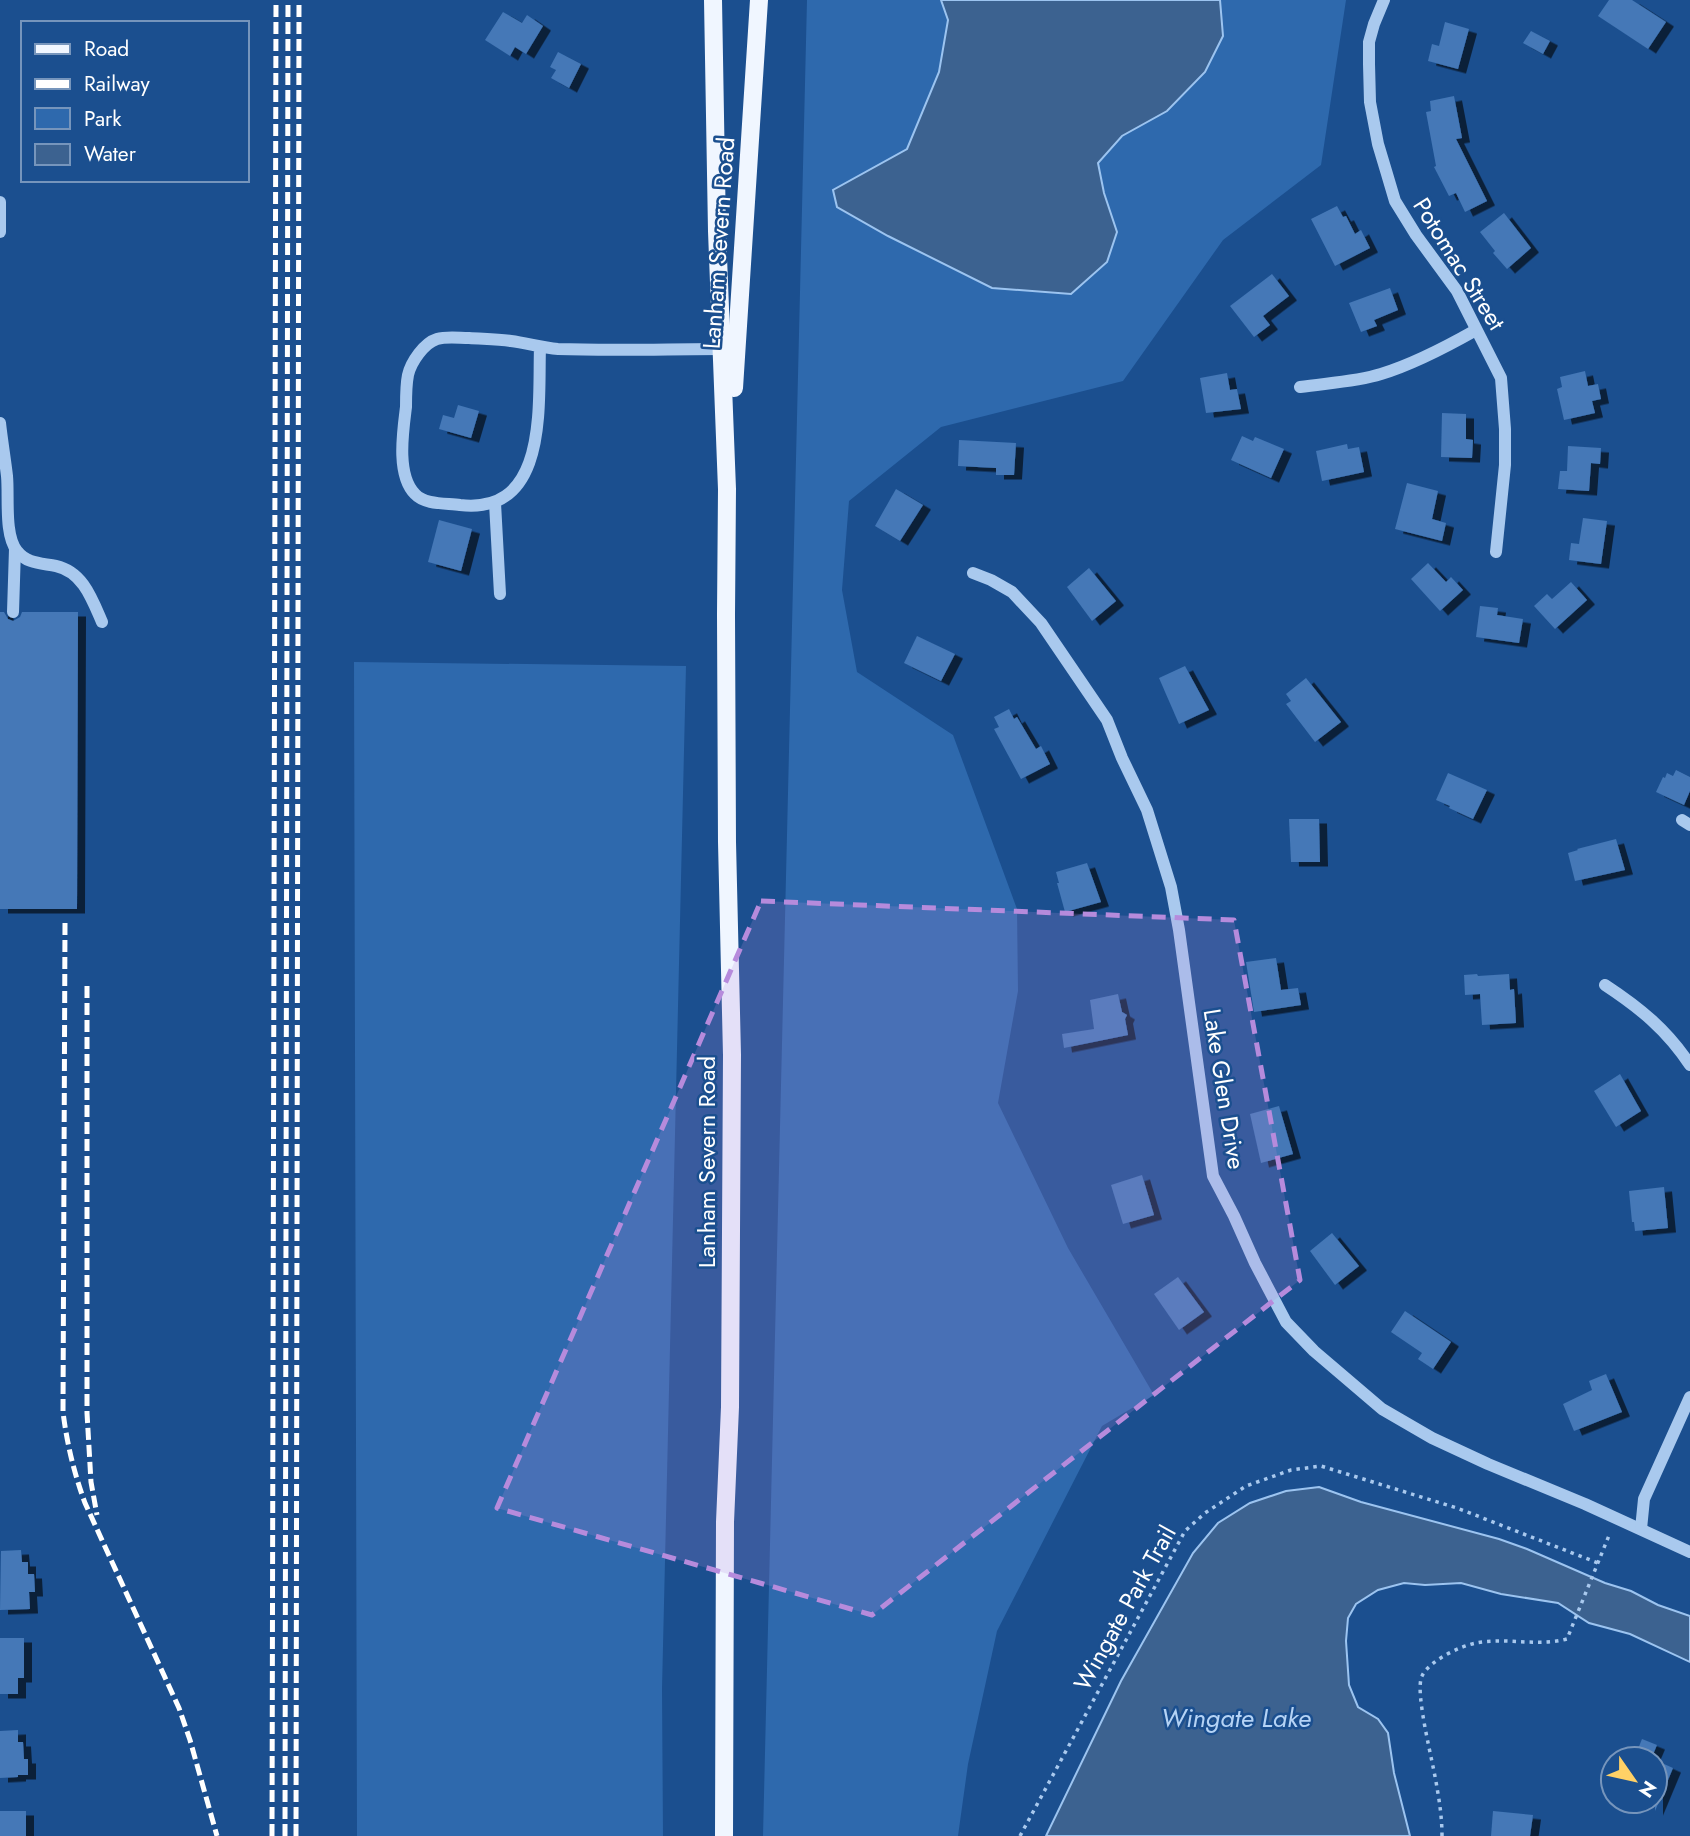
<svg xmlns="http://www.w3.org/2000/svg" width="1690" height="1836" font-family="Jost,sans-serif">
	<style>
		.green { fill: #2e69ad }
		.water { fill: #3c6290; stroke: #9cc4f0; stroke-width: 2 }
		.building { fill: #4478b7; filter: url(#shadow) }
		.lines { fill: none; stroke-linecap: round; stroke-linejoin: round }
		.path { stroke: #a9c9ee; stroke-width: 3.5; stroke-dasharray: 3.5 5; stroke-linecap: butt }
		.minor { stroke: #a9c9ee; stroke-width: 12 }
		.major { stroke: #f0f6ff; stroke-width: 18 }
		.rail { stroke: #fff; stroke-width: 5; stroke-dasharray: 12 5; stroke-linecap: butt }
		.marked { fill: #b68bdc; fill-opacity: 0.2; stroke: #b68bdc; stroke-width: 5; stroke-dasharray: 14 9; stroke-linejoin: round }
		.labels { text-anchor: middle; stroke-width: 5; stroke-linejoin: round; paint-order: stroke }
		.street-label { font-size: 24px; fill: #fff; stroke: #1b4f8f }
		.water-label { font-size: 26px; font-style: italic; fill: #b5d3f5; stroke: #1b4f8f }
	</style>
	<defs>
		<filter id="shadow"><feDropShadow dx="8" dy="4.5" stdDeviation="0" flood-color="#0009"/></filter>
	</defs>
	<rect width="100%" height="100%" fill="#1b4f8f"/>
	<g class="green">
		<polygon points="807,0 1346,0 1321,165 1223,240 1123,381 941,427 849,501 842,590 857,672 953,735 1017,909 1018,991 998,1103 1068,1248 1154,1395 1102,1426 997,1631 968,1764 958,1836 763,1836"/>
		<polygon points="354,662 686,666 662,1689 663,1836 357,1836"/>
	</g>
	<g class="water">
		<polygon points="941,0 1220,0 1223,36 1205,72 1167,111 1122,136 1098,163 1104,193 1117,232 1107,262 1071,294 992,288 888,236 837,207 833,190 907,149 939,72 948,20"/>
		<polygon points="1319,1487 1361,1502 1499,1539 1527,1549 1605,1583 1631,1591 1658,1605 1690,1616 1690,1662 1630,1634 1589,1623 1558,1603 1501,1594 1461,1583 1425,1585 1404,1583 1378,1590 1356,1604 1348,1618 1346,1641 1349,1685 1358,1707 1378,1719 1388,1733 1394,1773 1410,1836 1046,1836 1121,1681 1193,1553 1218,1523 1250,1503 1286,1491"/>
	</g>
	<g class="building">
		<polygon points="1609,0 1632,0 1666,22 1648,49 1598,16"/>
		<polygon points="503,12 522,23 527,15 543,26 526,54 515,47 510,56 485,40"/>
		<polygon points="1445,22 1469,29 1458,69 1428,61 1432,44 1439,46"/>
		<polygon points="1531,31 1550,41 1543,54 1523,43"/>
		<polygon points="558,52 581,64 569,88 551,78 556,70 550,67"/>
		<polygon points="1454,96 1462,138 1456,139 1487,201 1465,212 1456,193 1449,196 1434,167 1436,166 1426,112 1431,111 1430,101"/>
		<polygon points="1337,206 1343,217 1346,216 1355,234 1361,230 1370,248 1335,266 1311,219"/>
		<polygon points="1504,213 1531,248 1507,269 1493,253 1495,251 1480,232"/>
		<polygon points="1272,274 1289,296 1263,316 1270,325 1254,337 1230,306"/>
		<polygon points="1390,288 1398,310 1374,320 1377,326 1361,332 1349,303"/>
		<polygon points="1585,371 1588,386 1598,384 1601,399 1592,401 1595,413 1564,420 1557,389 1562,387 1560,377"/>
		<polygon points="1227,373 1230,390 1237,389 1241,409 1206,413 1200,378"/>
		<polygon points="458,405 479,411 471,438 439,429 443,415 454,418"/>
		<polygon points="1442,413 1466,414 1466,439 1473,440 1472,458 1441,457"/>
		<polygon points="1242,436 1253,441 1255,437 1284,449 1271,478 1231,460"/>
		<polygon points="959,440 1016,443 1014,475 996,475 996,468 958,466"/>
		<polygon points="1347,444 1348,449 1359,447 1364,472 1322,481 1316,451"/>
		<polygon points="1568,446 1601,448 1600,464 1591,463 1589,491 1558,489 1560,471 1567,471"/>
		<polygon points="1407,483 1438,491 1432,519 1446,523 1442,541 1395,529"/>
		<polygon points="896,489 923,505 900,541 875,526"/>
		<polygon points="1583,518 1607,521 1601,564 1569,560 1571,543 1579,544"/>
		<polygon points="439,520 472,529 461,571 428,562"/>
		<polygon points="1428,563 1446,582 1451,577 1463,590 1440,611 1411,579"/>
		<polygon points="1089,568 1116,601 1092,621 1067,587"/>
		<polygon points="1571,582 1587,600 1555,629 1534,606 1547,594 1552,599"/>
		<polygon points="1480,606 1498,608 1497,615 1523,619 1519,643 1476,637"/>
		<polygon points="0,612 4,612 8,619 13,621 20,617 22,612 78,612 77,909 0,909"/>
		<polygon points="917,636 955,654 941,681 904,663"/>
		<polygon points="1185,666 1209,710 1179,724 1159,678"/>
		<polygon points="1306,678 1341,722 1315,742 1286,704 1291,701 1286,694"/>
		<polygon points="1009,709 1014,719 1017,717 1036,749 1041,746 1050,764 1021,779 994,729 999,727 994,717"/>
		<polygon points="1676,770 1690,777 1690,791 1684,805 1656,792 1663,777 1665,778 1667,773 1673,776"/>
		<polygon points="1448,773 1487,790 1473,819 1449,808 1450,806 1436,800"/>
		<polygon points="1289,819 1319,819 1320,862 1291,862"/>
		<polygon points="1616,839 1625,870 1575,881 1568,853 1578,850 1577,849"/>
		<polygon points="1087,863 1101,902 1065,912 1057,883 1059,883 1056,872"/>
		<polygon points="1276,958 1281,990 1298,988 1301,1005 1254,1012 1246,962"/>
		<polygon points="1477,974 1478,976 1509,974 1510,990 1514,989 1516,1023 1482,1025 1480,994 1465,995 1464,975"/>
		<polygon points="1118,994 1122,1012 1127,1015 1125,1019 1128,1035 1064,1048 1062,1034 1094,1029 1090,1000"/>
		<polygon points="1620,1074 1641,1111 1616,1127 1594,1091"/>
		<polygon points="1279,1106 1293,1154 1261,1163 1250,1114"/>
		<polygon points="1142,1175 1154,1215 1123,1224 1111,1185"/>
		<polygon points="1664,1187 1668,1228 1635,1231 1634,1222 1632,1222 1629,1191"/>
		<polygon points="1332,1233 1359,1266 1335,1285 1310,1251"/>
		<polygon points="1178,1277 1204,1312 1179,1330 1154,1294"/>
		<polygon points="1405,1311 1451,1342 1433,1369 1418,1359 1422,1353 1391,1332"/>
		<polygon points="1606,1374 1622,1412 1574,1431 1563,1404 1592,1390 1589,1381"/>
		<polygon points="21,1550 22,1562 28,1562 28,1574 34,1574 35,1592 29,1592 30,1609 0,1610 1,1551"/>
		<polygon points="0,1638 24,1638 24,1678 18,1678 18,1694 0,1694"/>
		<polygon points="18,1730 18,1742 23,1742 24,1759 28,1759 28,1775 18,1775 18,1777 0,1778 0,1731"/>
		<polygon points="1642,1739 1657,1745 1651,1759 1634,1759"/>
		<polygon points="1655,1760 1673,1768 1655,1811"/>
		<rect x="0" y="1811" width="26" height="25"/>
		<polygon points="1493,1811 1533,1815 1530,1836 1491,1836"/>
	</g>
	<g class="lines">
		<g class="path">
			<polyline points="1020,1836 1185,1531 1205,1513 1246,1486 1291,1470 1321,1466 1457,1508 1598,1563"/>
			<path d="M1442 1836C1442 1820 1440 1804 1437 1788 1434 1765 1414 1692 1422 1676 1429 1661 1460 1646 1476 1643 1506 1637 1537 1647 1567 1639L1610 1533"/>
		</g>
		<g class="minor">
			<polyline points="1384,0 1374,24 1369,42 1369,64 1370,102 1378,144 1387,174 1395,201 1416,235 1457,291 1501,378 1505,429 1505,465 1496,552"/>
			<polyline points="0,202 0,232"/>
			<path d="M540 347C538 405 549 515 460 505 447 503 425 505 415 494 396 475 403 431 406 407 406 397 406 385 408 375 411 362 424 343 437 339 447 336 459 338 469 338 483 339 497 339 511 341 527 343 542 348 558 349 613 351 668 349 722 349"/>
			<path d="M1300 387C1327 383 1355 382 1381 374 1414 364 1446 347 1476 330"/>
			<path d="M0 423C2 441 5 459 7 476 9 496 4 535 17 551 27 564 41 563 56 566 83 572 92 599 102 622"/>
			<polyline points="495,503 500,594"/>
			<polyline points="973,573 991,580 1012,592 1041,623 1107,720 1122,758 1147,810 1171,887 1179,930 1213,1176 1234,1216 1255,1263 1286,1322 1314,1351 1382,1409 1432,1438 1488,1464 1585,1504 1690,1552"/>
			<polyline points="13,612 15,549"/>
			<polyline points="1682,820 1690,825"/>
			<path d="M1605 985C1640 1008 1667 1030 1690 1065"/>
			<polyline points="1641,1529 1644,1499 1690,1397"/>
		</g>
		<g class="major">
			<polyline points="713,0 717,231 727,489 726,615 727,842 732,1055 730,1407 725,1522 724,1836"/>
			<polyline points="734,388 759,0"/>
		</g>
		<g class="rail">
			<path d="M65 923 63 1412C67 1444 74 1473 85 1503L179 1708 190 1740 217 1836"/>
			<polyline points="87,986 87,1413 91,1482 97,1515"/>
			<polyline points="272,1836 276,0"/>
			<polyline points="285,1836 288,0"/>
			<polyline points="296,1836 299,0"/>
		</g>
	</g>
	<path class="marked" d="M761 901 1234 920 1300 1280 872 1615 497 1508Z"/>
	<g class="labels">
		<g class="street-label">
			<text transform="translate(719 243) rotate(-86)" y="8">Lanham Severn Road</text>
			<text transform="translate(1459 264) rotate(58)" y="8">Potomac Street</text>
			<text transform="translate(1224 1089) rotate(81)" y="8">Lake Glen Drive</text>
			<text transform="translate(707 1162) rotate(-90)" y="8">Lanham Severn Road</text>
			<text transform="translate(1125 1608) rotate(-61)" y="8">Wingate Park Trail</text>
		</g>
		<g class="water-label">
			<text x="1236" y="1727">Wingate Lake</text>
		</g>
	</g>
	<rect x="21" y="21" width="228" height="161" fill="#1b4f8f" stroke="#7695bc" stroke-width="2"/>
	<rect x="35" y="44" width="35" height="10" fill="#f0f6ff" stroke="#7695bc" stroke-width="2"/>
	<text x="84" y="56" font-size="21" fill="#ffffff">Road</text>
	<rect x="35" y="79" width="35" height="10" fill="#ffffff" stroke="#7695bc" stroke-width="2"/>
	<text x="84" y="91" font-size="21" fill="#ffffff">Railway</text>
	<rect x="35" y="108" width="35" height="21" fill="#2e69ad" stroke="#7695bc" stroke-width="2"/>
	<text x="84" y="126" font-size="21" fill="#ffffff">Park</text>
	<rect x="35" y="144" width="35" height="21" fill="#3c6290" stroke="#7695bc" stroke-width="2"/>
	<text x="84" y="161" font-size="21" fill="#ffffff">Water</text>
	<g transform="translate(1634 1780) rotate(124)"><circle r="33" fill="#1b4f8f" stroke="#7695bc" stroke-width="2"/>
	<path d="M0-5L12 26L0 18L-12 26Z" fill="#ffd166"/>
	<text y="-10" font-size="19" font-weight="bold" text-anchor="middle" fill="#ffffff">N</text>
	</g>
</svg>
